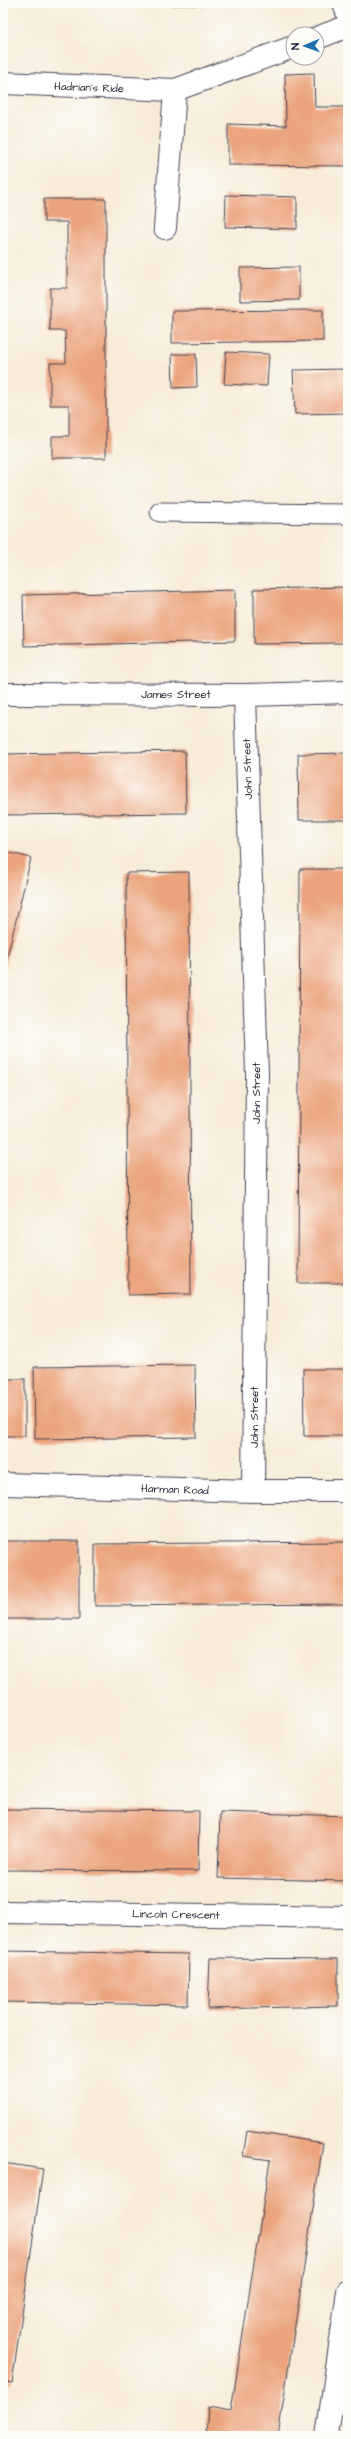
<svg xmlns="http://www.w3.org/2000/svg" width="351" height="2439" font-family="'Architects Daughter',sans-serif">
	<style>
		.building { fill: #eba47e }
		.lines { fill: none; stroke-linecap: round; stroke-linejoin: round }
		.service-casing { stroke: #424053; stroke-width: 21 }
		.minor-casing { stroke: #424053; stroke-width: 24 }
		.service { stroke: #fff; stroke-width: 19 }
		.minor { stroke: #fff; stroke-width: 22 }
		.labels { text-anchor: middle; stroke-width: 3; stroke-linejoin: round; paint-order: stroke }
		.street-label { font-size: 11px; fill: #22223b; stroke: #fdfcf7 }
	</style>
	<rect width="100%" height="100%" fill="#fdfcf7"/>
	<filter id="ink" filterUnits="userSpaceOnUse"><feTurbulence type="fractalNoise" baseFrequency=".025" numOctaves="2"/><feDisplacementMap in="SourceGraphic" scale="8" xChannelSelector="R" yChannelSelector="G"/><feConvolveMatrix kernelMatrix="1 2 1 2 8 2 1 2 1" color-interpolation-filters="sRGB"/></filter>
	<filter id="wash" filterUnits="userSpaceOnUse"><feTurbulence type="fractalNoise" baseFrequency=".012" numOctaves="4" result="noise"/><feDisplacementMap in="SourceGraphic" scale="16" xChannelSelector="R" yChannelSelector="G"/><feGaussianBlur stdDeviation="0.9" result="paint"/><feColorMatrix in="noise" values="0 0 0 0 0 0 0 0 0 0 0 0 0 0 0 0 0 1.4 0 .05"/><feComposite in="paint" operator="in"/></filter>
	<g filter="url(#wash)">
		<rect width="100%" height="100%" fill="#f7ecd9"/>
		<g id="blocks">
			<g class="building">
				<rect x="68" y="3" width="220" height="2"/>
				<polygon points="314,73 315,107 348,107 348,166 228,165 228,124 286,126 285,74"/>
				<polygon points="226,195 297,197 297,229 225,227"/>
				<polygon points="44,199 106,199 106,458 52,458 52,436 69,436 69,405 50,405 50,363 66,363 65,331 50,331 50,288 67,288 67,222 44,222"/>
				<polygon points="299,267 299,300 240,301 240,268"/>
				<polygon points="323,310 323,341 172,343 172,311"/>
				<polygon points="226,352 269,354 267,386 224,384"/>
				<polygon points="172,354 196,354 197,387 173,388"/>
				<polygon points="348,369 348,413 295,414 293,370"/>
				<polygon points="348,587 348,643 254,644 254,589"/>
				<polygon points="235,590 235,641 24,646 23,595"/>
				<polygon points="185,751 186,813 3,815 3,754"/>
				<polygon points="348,753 348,820 299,820 298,754"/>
				<polygon points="3,851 31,858 4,970 3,970"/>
				<polygon points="300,869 348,869 348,1283 298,1283"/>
				<polygon points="189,872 191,1294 128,1295 126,873"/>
				<polygon points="195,1365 196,1437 35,1439 34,1367"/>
				<polygon points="303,1369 348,1369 348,1436 304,1436"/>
				<rect x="3" y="1379" width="22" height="57"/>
				<rect x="3" y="1541" width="76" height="78"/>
				<polygon points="347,1542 347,1604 95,1606 95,1544"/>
				<polygon points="3,1809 199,1811 198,1871 3,1870"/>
				<polygon points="220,1812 348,1816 348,1881 218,1878"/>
				<polygon points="3,1951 189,1954 188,2005 3,2002"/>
				<polygon points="210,1958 338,1959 338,2006 208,2009"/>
				<polygon points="247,2131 323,2143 278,2436 206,2436 208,2407 231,2411 270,2160 243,2156"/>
				<polygon points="3,2163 43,2169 12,2383 3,2382"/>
			</g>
		</g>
	</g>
	<g filter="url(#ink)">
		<use href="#blocks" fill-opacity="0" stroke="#424053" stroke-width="1"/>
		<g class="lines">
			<defs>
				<g id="service">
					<polyline points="342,3 348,19"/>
					<polyline points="160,512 348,514"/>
				</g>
				<g id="minor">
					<polyline points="317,38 348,26"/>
					<polyline points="3,83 175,90 293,47"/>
					<polyline points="165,228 175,90"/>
					<polyline points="3,694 245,695 348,692"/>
					<polyline points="245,695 257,1073 253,1491"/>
					<polyline points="3,1484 253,1491 348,1491"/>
					<polyline points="3,1912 348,1917"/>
					<polyline points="327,2436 348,2291"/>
				</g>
			</defs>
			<use href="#service" class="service-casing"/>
			<use href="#minor" class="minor-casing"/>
			<use href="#service" class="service"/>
			<use href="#minor" class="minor"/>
		</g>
	</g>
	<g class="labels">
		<g class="street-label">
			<text transform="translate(89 87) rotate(2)" y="4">Hadrian's Ride</text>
			<text x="176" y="698">James Street</text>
			<text transform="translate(247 769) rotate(-92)" y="4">John Street</text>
			<text transform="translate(256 1093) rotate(-90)" y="4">John Street</text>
			<text transform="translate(254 1417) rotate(-90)" y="4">John Street</text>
			<text transform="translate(175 1489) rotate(2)" y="4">Harman Road</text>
			<text transform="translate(176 1914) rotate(1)" y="4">Lincoln Crescent</text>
		</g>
	</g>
	<rect width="351" height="2439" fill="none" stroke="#fdfcf7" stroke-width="16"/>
	<g transform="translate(305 46) rotate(268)"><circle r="19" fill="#fdfcf7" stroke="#a5a5ac"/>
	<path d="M0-3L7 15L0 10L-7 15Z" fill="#1f6fb2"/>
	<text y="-6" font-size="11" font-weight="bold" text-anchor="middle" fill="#22223b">N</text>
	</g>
</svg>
